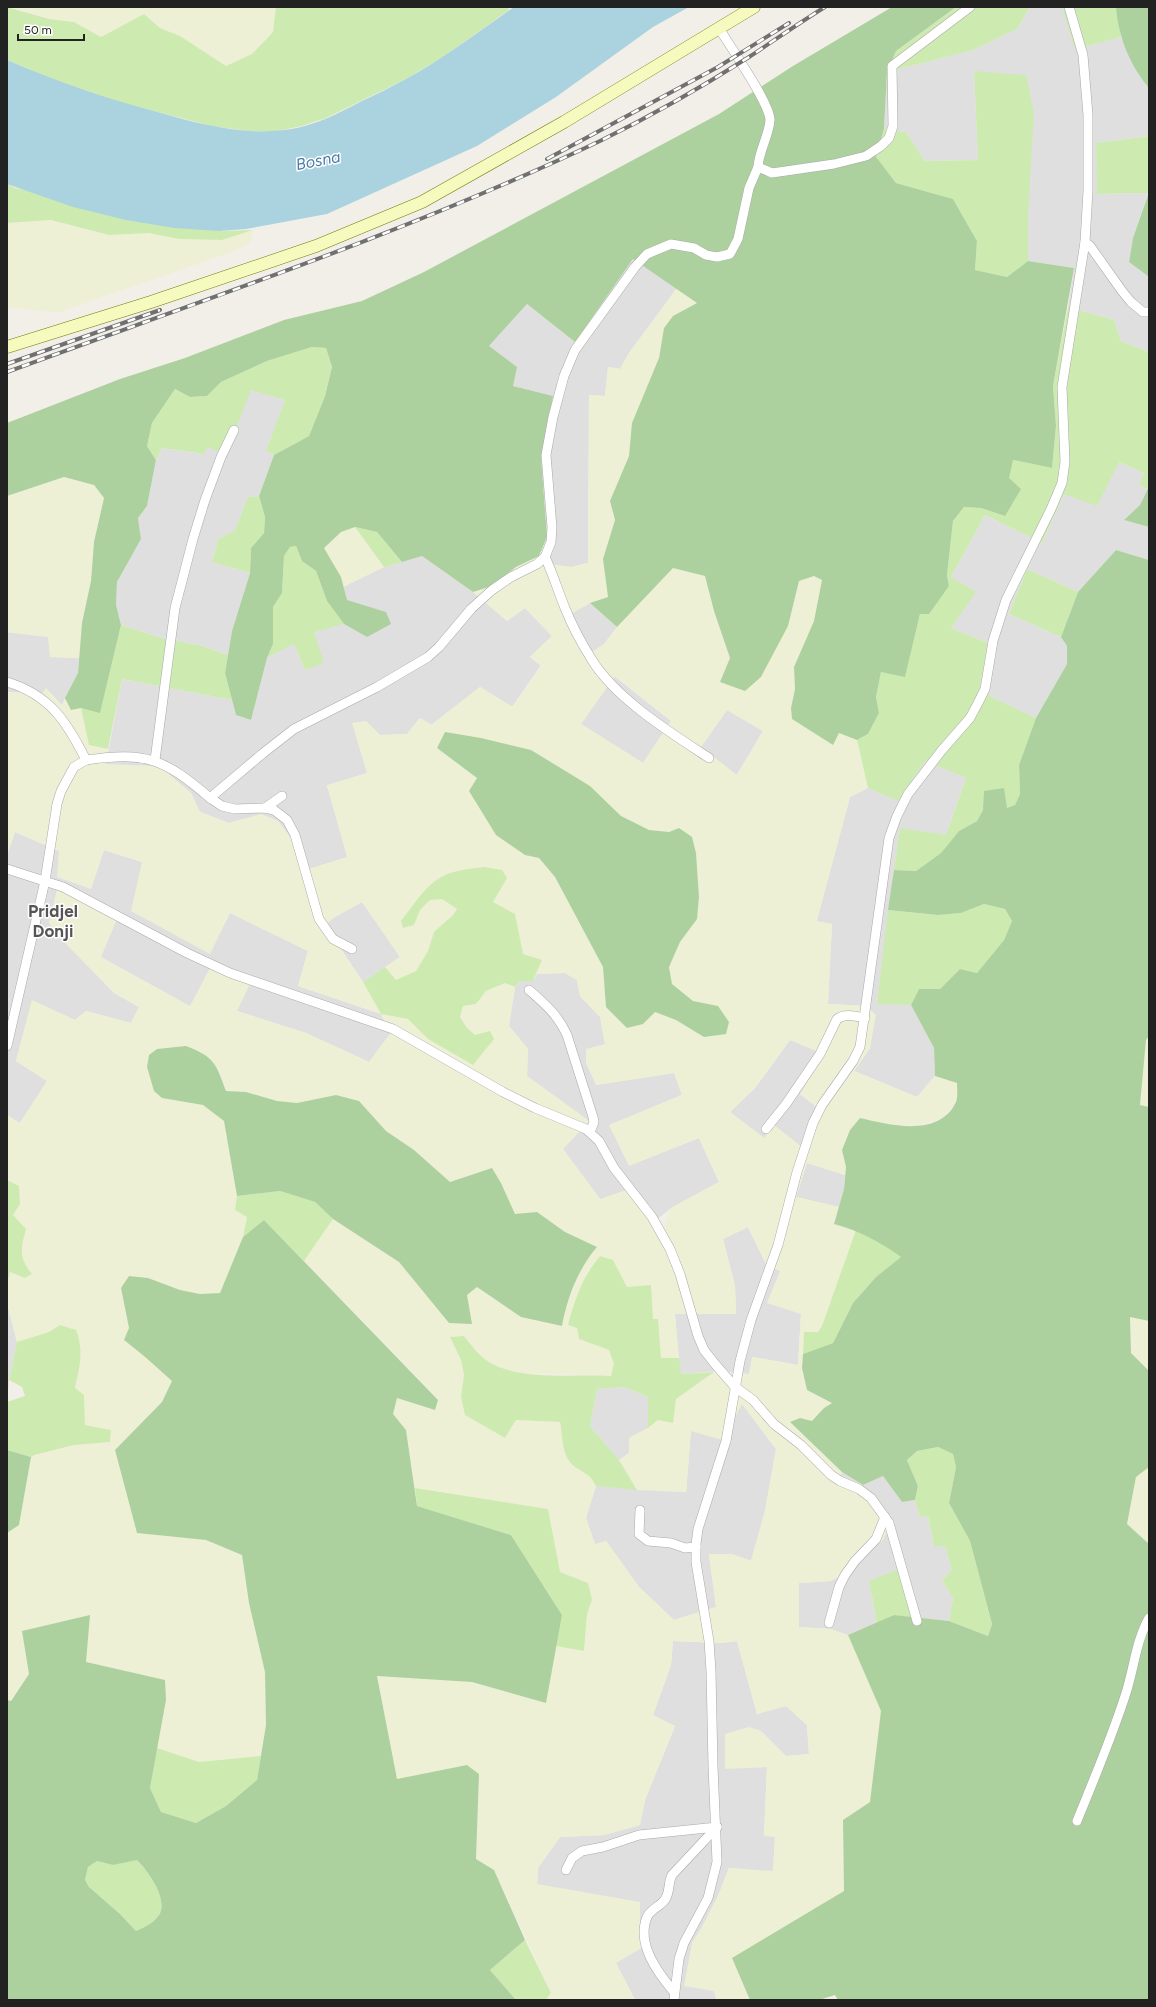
<svg xmlns="http://www.w3.org/2000/svg" width="1156" height="2007" font-family="Figtree,sans-serif">
	<style>
		.residential { fill: #e0dfdf }
		.farmland { fill: #eef0d5; fill-rule: evenodd }
		.grass { fill: #cdebb0 }
		.forest { fill: #add19e; fill-rule: evenodd }
		.water { fill: #aad3df }
		.lines { fill: none; stroke-linecap: round; stroke-linejoin: round }
		.minor-casing { stroke: #a9a9a9; stroke-width: 10 }
		.secondary-casing { stroke: #707d05; stroke-width: 13 }
		.minor { stroke: #fff; stroke-width: 9 }
		.secondary { stroke: #f7fabf; stroke-width: 12 }
		.rail-casing { stroke: #707070; stroke-width: 4 }
		.rail { stroke: #fff; stroke-width: 2.5; stroke-dasharray: 8; stroke-linecap: butt }
		.labels { text-anchor: middle; stroke-width: 3; stroke-linejoin: round; paint-order: stroke }
		.water-label { font-size: 16px; font-style: italic; fill: #4a7aab; stroke: #fff }
		.quarter-label { font-size: 17px; font-weight: bold; fill: #555; stroke: #fff }
	</style>
	<rect width="100%" height="100%" fill="#f2efe9"/>
	<g class="residential">
		<polygon points="1030,7 1062,7 1067,19 1088,46 1121,37 1142,79 1149,88 1149,136 1096,143 1098,194 1148,193 1133,238 1129,262 1149,277 1149,352 1121,341 1114,320 1068,307 1074,268 1028,261 1028,213 974,71 978,160 925,161 906,132 884,129 887,72 973,50 1017,29"/>
		<polygon points="633,259 677,288 629,353 620,369 608,367 605,396 589,395 588,563 571,567 555,565 540,556 547,537 541,457 553,396 513,386 489,346 527,304 575,342"/>
		<polygon points="251,390 286,400 266,451 274,455 259,496 248,497 235,530 218,539 212,562 250,573 232,631 228,655 199,645 165,639 121,625 116,605 117,582 141,539 138,518 147,506 156,460 162,448 203,454 206,447"/>
		<polygon points="1119,462 1144,473 1139,484 1147,489 1140,505 1124,520 1149,527 1149,560 1116,550 1078,592 1027,569 1009,614 1061,637 1067,646 1067,664 1036,718 978,691 988,643 951,628 951,577 985,515 1042,543 1064,494"/>
		<polygon points="422,556 473,592 507,621 525,608 552,636 530,657 541,665 512,707 480,687 431,725 420,718 407,734 380,735 366,721 367,773 327,786 348,857 302,872 291,838 243,819 229,823 200,812 191,793 106,764 122,679 232,700 236,715 251,720 267,658 294,644 305,670 314,631 344,624 367,637 386,612 347,601 343,587 384,567"/>
		<polygon points="590,603 617,627 604,644 585,657 565,617"/>
		<polygon points="7,632 48,637 51,657 79,658 78,673 62,706 38,699 29,693 7,692"/>
		<polygon points="614,676 671,721 643,763 581,724"/>
		<polygon points="727,710 763,731 736,776 701,747"/>
		<polygon points="925,761 966,778 946,835 900,829 877,1003 911,1005 934,1048 935,1076 917,1097 854,1071 870,1048 865,1006 828,1004 832,924 816,922 850,797 868,788 898,800"/>
		<polygon points="15,832 59,851 91,889 104,850 142,862 209,954 230,913 308,951 298,986 381,1014 390,1034 369,1062 306,1033 237,1011 210,969 191,1007 100,957 93,971 114,993 139,1007 131,1023 86,1011 75,1020 32,1001 16,1061 47,1081 20,1123 7,1115 7,1001 9,999 7,998 7,855"/>
		<polygon points="362,902 400,957 363,982 325,925 333,918"/>
		<polygon points="565,973 577,980 580,996 600,1017 605,1044 596,1085 674,1073 682,1095 610,1125 629,1165 699,1138 719,1182 671,1208 656,1220 600,1199 563,1149 589,1121 527,1076 528,1049 509,1026 515,987 519,981 533,981 537,974"/>
		<polygon points="790,1040 817,1051 824,1057 800,1094 818,1108 802,1147 764,1138 730,1112 755,1088"/>
		<polygon points="807,1163 845,1175 844,1189 839,1207 796,1197"/>
		<polygon points="748,1227 767,1266 780,1270 801,1314 798,1365 753,1357 749,1374 719,1371 680,1374 675,1314 736,1314 735,1286 723,1239"/>
		<polygon points="7,1303 17,1342 9,1380 7,1402"/>
		<polygon points="624,1387 648,1397 648,1428 629,1438 629,1453 619,1460 590,1426 597,1389"/>
		<polygon points="742,1404 776,1449 765,1511 751,1561 732,1554 709,1554 716,1607 674,1620 639,1587 606,1541 595,1545 586,1518 596,1486 686,1492 691,1431"/>
		<polygon points="842,1472 863,1485 883,1476 902,1502 915,1500 920,1517 928,1516 934,1546 945,1546 952,1570 942,1580 953,1598 949,1621 919,1618 869,1581 877,1623 848,1635 830,1629 799,1627 799,1583 831,1581 839,1479"/>
		<polygon points="673,1641 721,1643 737,1641 757,1714 786,1706 807,1725 809,1754 786,1756 761,1731 767,1767 764,1836 775,1836 773,1872 729,1868 718,1896 702,1927 692,1943 715,1991 716,2000 635,2000 616,1963 537,1884 538,1868 560,1837 604,1835 640,1825 645,1800 675,1726 653,1715 671,1665"/>
	</g>
	<g class="farmland">
		<polygon points="11,7 276,7 277,8 273,32 252,54 226,66 180,36 160,28 144,14 101,37 74,22 49,19"/>
		<polygon points="51,220 109,235 149,233 179,239 222,240 253,230 250,243 229,253 57,313 7,307 7,223"/>
		<path d="M677 288 697 303 673 316 664 328 659 358 633 423 629 456 610 501 614 522 603 559 608 597 590 603 565 617 586 656 604 644 617 627 673 567 705 576 714 611 730 658 720 682 788 626 799 581 814 576 822 580 814 621 794 667 795 689 791 708 833 745 839 733 857 740 868 788 850 797 817 921 832 924 828 1004 865 1006 876 1015 870 1048 854 1071 917 1097 935 1076 957 1083V1101L943 1118 918 1126 889 1125 860 1118 842 1150 846 1167 845 1175 807 1163 796 1197 839 1207 834 1224 856 1230 822 1326 818 1332H804L802 1368 832 1403 824 1408 812 1421 800 1418 790 1423 842 1472 839 1479 860 1491 889 1527 883 1540 846 1573 831 1581 799 1583V1627L830 1629 848 1635 881 1711 870 1802 843 1820 844 1891 732 1958 750 2000H716L714 1991 684 1986 692 1943 702 1927 718 1896 729 1868 773 1871 775 1837 764 1836 767 1767 725 1769V1734L749 1727 761 1731 786 1756 809 1754 807 1725 786 1706 757 1714 737 1641 722 1643 673 1641 671 1665 653 1715 675 1726 645 1800 640 1825 604 1835 560 1837 538 1868 537 1884 640 1902V1928L645 1946 616 1963 635 2000H546L551 1993 494 1870 476 1859 479 1774 467 1765 397 1779 377 1675 472 1682 546 1703 556 1646 584 1651 587 1614 592 1600 588 1583 560 1572 548 1509 415 1488 406 1430 393 1414 397 1398 435 1410 438 1399 304 1261 333 1219 399 1262 449 1323 467 1295 477 1287 521 1317 562 1326 566 1306 585 1261 597 1247 565 1232 537 1212 515 1215 501 1183 492 1168 450 1182 414 1150 386 1131 359 1101 336 1095 297 1103 277 1101 246 1092 226 1091 219 1070 162 1098 203 1105 224 1121 237 1196 236 1210 247 1217 243 1237 220 1293 200 1294 180 1290 148 1278 121 1288 129 1328 124 1340 144 1356 172 1381 162 1402 115 1450 137 1533 206 1540 242 1555 249 1603 265 1672 266 1725 261 1756 199 1762 157 1748 166 1700 85 1662 89 1615 22 1631 29 1674 10 1701 7 1700V1533L19 1525 31 1457 33 1455 75 1445 110 1442 111 1430 85 1425 84 1395 75 1388 80 1366 60 1325 49 1332 17 1342 7 1303V1285L10 1272 25 1278 32 1274 26 1267 20 1251 26 1229 13 1215 20 1204 19 1186 7 1180V1115L20 1123 47 1081 16 1061 32 1000 75 1020 86 1011 131 1023 139 1007 114 993 69 947 49 923 57 889 117 919 101 957 190 1006 210 968 250 984 237 1011 306 1033 369 1062 390 1034 381 1014 298 986 308 951 230 913 210 954 131 911 142 862 104 850 91 889 57 877 59 851 15 832 7 855V692L29 693 38 699 46 688 62 705 65 698 71 710 81 708 89 745 108 749 106 764 155 766 164 770 191 793 200 812 229 823 261 814 278 821 291 838 302 871 347 857 327 785 367 773 352 723 366 721 380 735 407 734 420 718 432 725 480 687 513 707 541 666 530 657 552 636 525 608 507 621 473 592 492 586 516 567 539 556 555 565 571 567 588 563 589 395 605 396 608 367 620 369 629 353ZM615 676 671 721 643 763 581 724ZM727 710 763 731 737 775 701 747ZM437 748 590 786 621 816 649 830 669 832 696 853 699 897 697 919 680 942 669 967 672 984 693 1001 718 1006 704 1037 676 1020 655 1012 643 1024 606 1007 603 967 555 877 539 858 525 855 469 791 477 778ZM439 878H507L493 902 519 940 523 954 542 960 537 974 565 973 577 980 580 996 600 1017 605 1044 586 1049V1063L596 1085 674 1073 682 1095 609 1125 629 1166 699 1138 719 1182 671 1208 660 1237 632 1188 600 1199 563 1149 589 1121 527 1076 528 1049 509 1026 515 987 505 983 486 991 476 1004 463 1006 460 1017 467 1028 475 1035 428 1039 408 1019 381 1014 363 982 325 926 333 918 362 902 400 957 385 967 396 980 416 971 428 951 434 932 453 915 457 909 442 899 430 900 420 910 414 925 403 927 401 921 421 895ZM790 1040 817 1051 824 1056 800 1094 818 1108 802 1147 774 1125 764 1138 730 1112 755 1088ZM748 1227 767 1266 780 1271 767 1303 801 1314 798 1365 752 1357 749 1374 714 1372 676 1399 648 1428 629 1438V1453L619 1460 637 1490 686 1492 691 1431 722 1440 742 1404 776 1449 765 1511 751 1561 732 1554H709L716 1607 674 1620 639 1587 606 1541 595 1544 586 1518 596 1486 591 1476 573 1465 565 1453 560 1422 516 1420 505 1438 461 1397 464 1375 461 1360 450 1337 464 1336 475 1350 489 1363 518 1373 612 1376 614 1364 609 1350 579 1339 573 1306 587 1271 600 1256 613 1260 627 1287 653 1319H658L661 1358H679L675 1314H736L735 1286 723 1239Z"/>
		<polygon points="64,477 94,485 104,498 94,542 91,581 82,623 79,658 50,657 48,637 7,632 7,496"/>
		<polygon points="355,527 384,567 343,587 341,577 323,548 341,532"/>
		<polygon points="1149,1036 1149,1107 1140,1105 1146,1040"/>
		<polygon points="1130,1317 1149,1321 1149,1371 1131,1353"/>
		<polygon points="1149,1467 1149,1544 1127,1524 1136,1477"/>
	</g>
	<g class="grass">
		<polygon points="7,7 49,19 74,22 101,37 144,14 160,28 180,36 226,66 252,54 273,32 276,7 508,7 509,10 443,57 406,79 326,118 302,126 277,131 248,131 212,126 111,100 70,87 7,60"/>
		<polygon points="956,7 1030,7 1017,29 973,50 887,72 896,51"/>
		<polygon points="1062,7 1116,7 1121,37 1088,46 1074,46"/>
		<polygon points="974,71 1026,75 1034,113 1028,213 1028,261 1007,277 975,270 977,241 953,199 896,183 876,158 884,129 906,132 925,161 978,160"/>
		<polygon points="1149,136 1148,193 1097,194 1096,143"/>
		<polygon points="7,184 15,188 219,231 253,230 222,240 179,239 149,233 109,235 51,220 7,223"/>
		<polygon points="1068,307 1114,320 1121,341 1149,352 1149,486 1147,489 1139,484 1144,473 1119,462 1097,506 1064,494 1042,543 985,515 951,577 976,592 951,628 988,643 979,691 1036,718 1019,765 1020,794 1015,805 1007,808 983,810 977,821 959,831 941,853 916,871 894,870 900,828 946,835 966,778 925,761 898,801 868,788 857,740 868,734 879,713 876,697 881,672 905,676 920,614 949,586 947,575 953,521 964,507 981,508 1005,516 1008,478 1013,460 1052,468 1056,426 1053,386"/>
		<polygon points="312,347 326,348 332,367 325,396 309,436 274,455 266,451 285,400 251,390 226,454 207,447 204,454 162,448 156,460 147,446 152,423 175,389 190,397 207,396 221,382 267,361"/>
		<polygon points="259,496 265,517 264,533 251,548 250,573 212,562 218,539 235,530 248,497"/>
		<polygon points="355,527 377,532 402,562 384,567"/>
		<polygon points="296,546 302,561 316,571 327,601 344,624 314,632 324,663 305,670 294,644 267,658 273,644 273,607 282,593 284,556 290,547"/>
		<polygon points="1027,569 1078,592 1061,637 1009,614"/>
		<polygon points="121,625 165,639 199,645 228,655 225,673 232,700 122,679 108,749 89,745 81,708 100,712"/>
		<path d="M484 867 502 870 507 878 493 902 515 914 523 954 542 960 533 981H519L515 987 505 983 486 991 476 1004 463 1006 460 1017 467 1028 475 1035 490 1031 494 1039 473 1065 428 1039 408 1019 381 1014 363 982 385 967 396 980 416 971 428 951 434 932 453 915 457 909 442 899 430 900 420 910 414 925 403 928 401 921C412 907 423 889 438 879 451 870 470 869 484 867Z"/>
		<polygon points="984,904 1005,909 1012,921 1004,940 977,973 960,969 940,989 919,989 911,1005 877,1004 888,910 938,915 961,913"/>
		<path d="M7 1180 19 1186 20 1204 13 1215 26 1229C21 1249 18 1256 32 1274L25 1278 10 1272 7 1285Z"/>
		<polygon points="280,1191 315,1202 333,1219 304,1261 264,1220 243,1237 247,1217 235,1210 237,1196"/>
		<polygon points="856,1230 880,1242 902,1257 876,1277 853,1303 833,1343 803,1354 804,1332 818,1332 822,1326"/>
		<path d="M600 1256 613 1260 627 1287 651 1285 653 1319H658L661 1358H679L681 1374 714 1372 676 1399 673 1423 658 1420 648 1428V1397L624 1387 597 1389 590 1426 619 1460 637 1490 596 1486C590 1473 584 1474 574 1466 561 1456 563 1436 560 1422L516 1420 505 1438 465 1415 461 1397 464 1375 461 1360 450 1337 464 1336C471 1345 479 1356 489 1362 520 1381 576 1374 611 1376L614 1364 609 1350 579 1339 577 1328 568 1325C575 1299 582 1277 600 1256Z"/>
		<path d="M60 1325 76 1330C84 1351 80 1366 75 1388L84 1395 85 1425 111 1430 110 1442 74 1445 34 1455 31 1457 7 1450V1402L25 1396 22 1387 9 1380 17 1342 49 1332Z"/>
		<polygon points="938,1447 953,1454 956,1467 949,1503 970,1541 992,1624 988,1636 949,1621 953,1598 942,1580 952,1570 945,1546 934,1546 928,1516 920,1517 915,1500 918,1486 907,1460 917,1451"/>
		<polygon points="415,1488 548,1509 560,1572 588,1583 592,1600 587,1614 584,1651 556,1646 562,1615 511,1535 417,1506"/>
		<polygon points="902,1568 919,1618 894,1615 877,1623 869,1581"/>
		<polygon points="157,1748 199,1762 261,1756 257,1780 226,1806 196,1823 161,1812 150,1788"/>
		<path d="M136 1859C147 1870 169 1899 159 1915 154 1923 145 1927 136 1931L120 1914 89 1887 85 1880 88 1867 97 1861 113 1865Z"/>
		<polygon points="525,1940 551,1993 546,2000 516,2000 490,1970"/>
	</g>
	<g class="forest">
		<polygon points="892,7 956,7 896,51 887,72 884,129 876,157 896,183 953,199 977,241 975,270 1007,277 1028,261 1074,268 1053,386 1056,426 1052,468 1013,460 1009,478 1021,489 1005,516 981,508 964,507 953,521 947,575 949,586 929,614 920,614 905,677 881,672 876,697 879,713 868,734 857,740 839,733 833,745 792,719 791,708 795,689 794,667 814,621 822,580 814,576 799,581 788,626 761,677 745,691 720,682 730,658 714,611 705,576 673,568 617,627 590,603 608,597 603,559 615,520 610,501 629,456 632,423 659,358 664,328 673,316 697,303 633,259 575,342 527,304 489,346 517,367 513,386 553,396 541,457 547,537 539,556 516,567 492,586 473,592 422,556 402,562 377,532 355,527 341,532 324,548 341,577 347,600 386,612 391,624 367,637 344,624 327,601 316,571 302,561 296,546 290,547 284,556 282,593 273,607 273,644 267,658 251,720 236,715 225,673 232,631 250,573 251,548 264,533 265,517 259,496 274,455 309,436 325,396 332,367 326,348 312,347 267,361 221,382 207,396 190,397 175,389 152,423 147,446 156,460 147,506 138,518 141,539 117,582 116,605 121,625 100,713 81,708 71,710 65,698 78,673 82,623 91,581 94,542 104,498 94,485 64,477 7,496 7,423 120,379 185,358 284,320 362,301 424,272 719,114 793,66"/>
		<path d="M1116 7H1149V88C1130 66 1118 36 1116 7Z"/>
		<polygon points="1149,192 1149,277 1129,262 1133,238"/>
		<polygon points="1149,486 1149,527 1124,520 1140,505"/>
		<path d="M1116 550 1149 560V1036L1146 1040 1140 1105 1149 1107V1321L1130 1317 1131 1353 1149 1371V1467L1136 1477 1127 1524 1149 1544V2000H838L835 1995 819 2000H750L732 1958 844 1891 843 1820 870 1802 881 1711 848 1635 894 1615 949 1621 988 1636 992 1624 970 1541 949 1503 956 1467 953 1454 938 1447 917 1451 907 1460 918 1486 915 1500 902 1502 883 1476 863 1485 842 1472 790 1422 800 1418 812 1421 824 1408 832 1403 807 1390 802 1368 803 1354 833 1343 853 1303 876 1277 901 1257C880 1242 860 1231 834 1224L844 1189 846 1167 842 1150 850 1130 860 1118C890 1125 939 1138 956 1102 958 1097 957 1088 957 1083L935 1076 934 1048 911 1005 919 989H940L960 969 977 973 1004 940 1012 921 1005 909 984 904 961 913 938 915 888 910 894 870 916 871 941 853 959 831 977 821 983 810 984 791 1004 788 1007 808 1015 805 1020 794 1019 765 1036 718 1067 664V646L1061 637 1078 592Z"/>
		<polygon points="445,732 481,738 531,750 590,786 621,816 649,830 669,832 679,828 692,837 696,853 699,897 697,919 680,942 669,967 672,984 693,1001 718,1006 729,1022 726,1034 704,1037 676,1020 655,1012 643,1024 627,1028 606,1007 603,967 555,877 539,858 525,855 496,835 469,791 477,778 437,748"/>
		<path d="M186 1046C215 1057 216 1064 226 1091L246 1092 277 1101 297 1103 336 1095 359 1101 386 1131 414 1150 450 1182 492 1168 501 1183 515 1214 537 1212 565 1232 597 1247C578 1269 567 1298 562 1326L521 1317 477 1287 467 1295 472 1324 449 1323 399 1262 333 1219 315 1202 280 1191 237 1196 224 1121 203 1105 162 1098 154 1091 147 1067 149 1055 157 1049Z"/>
		<path d="M264 1220 438 1400 435 1410 397 1398 393 1414 406 1430 417 1506 511 1535 562 1615 546 1703 472 1682 377 1676 397 1779 467 1765 479 1774 476 1859 494 1870 525 1940 490 1970 516 2000H7V1700L11 1701 29 1674 22 1631 90 1615 86 1662 165 1680 166 1700 150 1788 161 1812 196 1823 226 1806 257 1780 266 1725 265 1672 249 1603 242 1555 206 1540 137 1533 115 1450 162 1402 172 1381 144 1356 124 1340 129 1328 121 1288 129 1276 148 1278 180 1290 200 1294 220 1293 243 1237ZM137 1860C147 1870 169 1899 159 1915 154 1923 145 1927 136 1931L120 1914 89 1887 85 1880 88 1867 97 1861 113 1865Z"/>
		<polygon points="7,1450 31,1457 19,1525 7,1533"/>
	</g>
	<path class="water" d="M514 7H689L653 27 556 97 477 146 327 214 246 229 219 231 174 228 126 220 73 207 7 184V60C57 82 108 99 161 113 207 126 254 138 301 127 322 122 343 111 362 101 377 94 391 87 406 79 443 59 478 32 514 7Z"/>
	<g class="lines">
		<defs>
			<g id="minor">
				<path d="M719 28C729 45 770 103 770 120 769 136 759 150 758 167"/>
				<polyline points="1085,242 1090,246 1122,291 1131,302 1143,312 1149,312"/>
				<path d="M545 557C553 574 558 591 565 608 572 626 582 644 592 660 616 699 671 733 709 758"/>
				<path d="M7 682C50 695 67 722 86 760 147 751 164 759 210 798L262 754 294 729 377 687 428 657 439 647 471 609 492 590 511 577 537 564 545 557 551 542 552 527 546 455 553 417 564 376 575 350 635 267 647 254 671 244 694 248 706 255 717 257 730 254 738 239 749 188 758 167 772 173 834 164 866 156 881 146 889 138 893 126 892 66 970 7"/>
				<polyline points="155,760 175,608 193,539 205,500 221,457 234,430"/>
				<polyline points="210,798 222,806 235,809 265,808 274,810 287,820 295,835 319,919 333,939 352,949"/>
				<polyline points="265,808 282,796"/>
				<polyline points="7,869 63,887 187,953 230,973 393,1029 503,1092 535,1108 586,1129 599,1141 614,1168 652,1217 670,1249 680,1274 698,1336 704,1350 715,1364 735,1387 753,1400 774,1424 801,1445 831,1475 840,1481 859,1489 871,1498 889,1523 917,1621"/>
				<path d="M529 990C545 1004 558 1015 567 1035L593 1117 594 1122 590 1132"/>
				<polyline points="7,1046 45,881 57,804 61,791 74,767 86,760"/>
				<path d="M766 1129 786 1104 820 1054 837 1019C845 1013 855 1016 865 1018"/>
				<polyline points="640,1510 639,1534 648,1541 671,1543 685,1548 696,1547"/>
				<polyline points="829,1623 839,1587 845,1575 855,1561 876,1539 885,1517"/>
				<path d="M1077 1821C1094 1779 1112 1737 1126 1693 1134 1668 1136 1641 1149 1618"/>
				<polyline points="566,1870 572,1858 582,1851 603,1847 639,1835 717,1827"/>
				<path d="M674 1992C658 1973 636 1944 647 1917 651 1908 661 1907 666 1898 670 1890 668 1883 672 1875L717 1827"/>
				<polyline points="674,2000 679,1959 684,1943 708,1898 717,1862 713,1766 711,1671 709,1641 696,1562 696,1544 698,1529 726,1441 740,1361 751,1320 778,1245 797,1172 813,1123 822,1105 853,1061 860,1047 889,838 897,816 908,794 942,750 970,718 978,703 985,689 993,641 1006,600 1051,509 1062,483 1065,462 1062,387 1085,242 1088,191 1088,115 1083,55 1069,7"/>
			</g>
			<polyline id="secondary" points="7,347 151,302 316,246 422,202 564,122 754,7"/>
		</defs>
		<use href="#minor" class="minor-casing"/>
		<use href="#secondary" class="secondary-casing"/>
		<use href="#minor" class="minor"/>
		<use href="#secondary" class="secondary"/>
		<defs>
			<g id="rail">
				<polyline points="547,159 718,67 789,23"/>
				<polyline points="7,364 160,310"/>
				<path d="M7 372C206 299 408 232 600 141 651 116 702 87 749 57 775 40 799 23 825 7"/>
			</g>
		</defs>
		<use href="#rail" class="rail-casing"/>
		<use href="#rail" class="rail"/>
	</g>
	<g class="labels">
		<g class="water-label">
			<text transform="translate(318 160) rotate(-11)" y="6">Bosna</text>
		</g>
		<g class="quarter-label">
			<text x="53" y="917">Pridjel<tspan x="53" dy="20">Donji</tspan></text>
		</g>
	</g>
	<rect width="1156" height="2007" fill="none" stroke="#222222" stroke-width="16"/>
	<path d="M18 34v6h66v-6" fill="none" stroke="#222222" stroke-width="2"/>
	<text x="24" y="34" font-size="12" fill="#222222" stroke="#ffffff" stroke-width="3" paint-order="stroke">50 m</text>
</svg>
